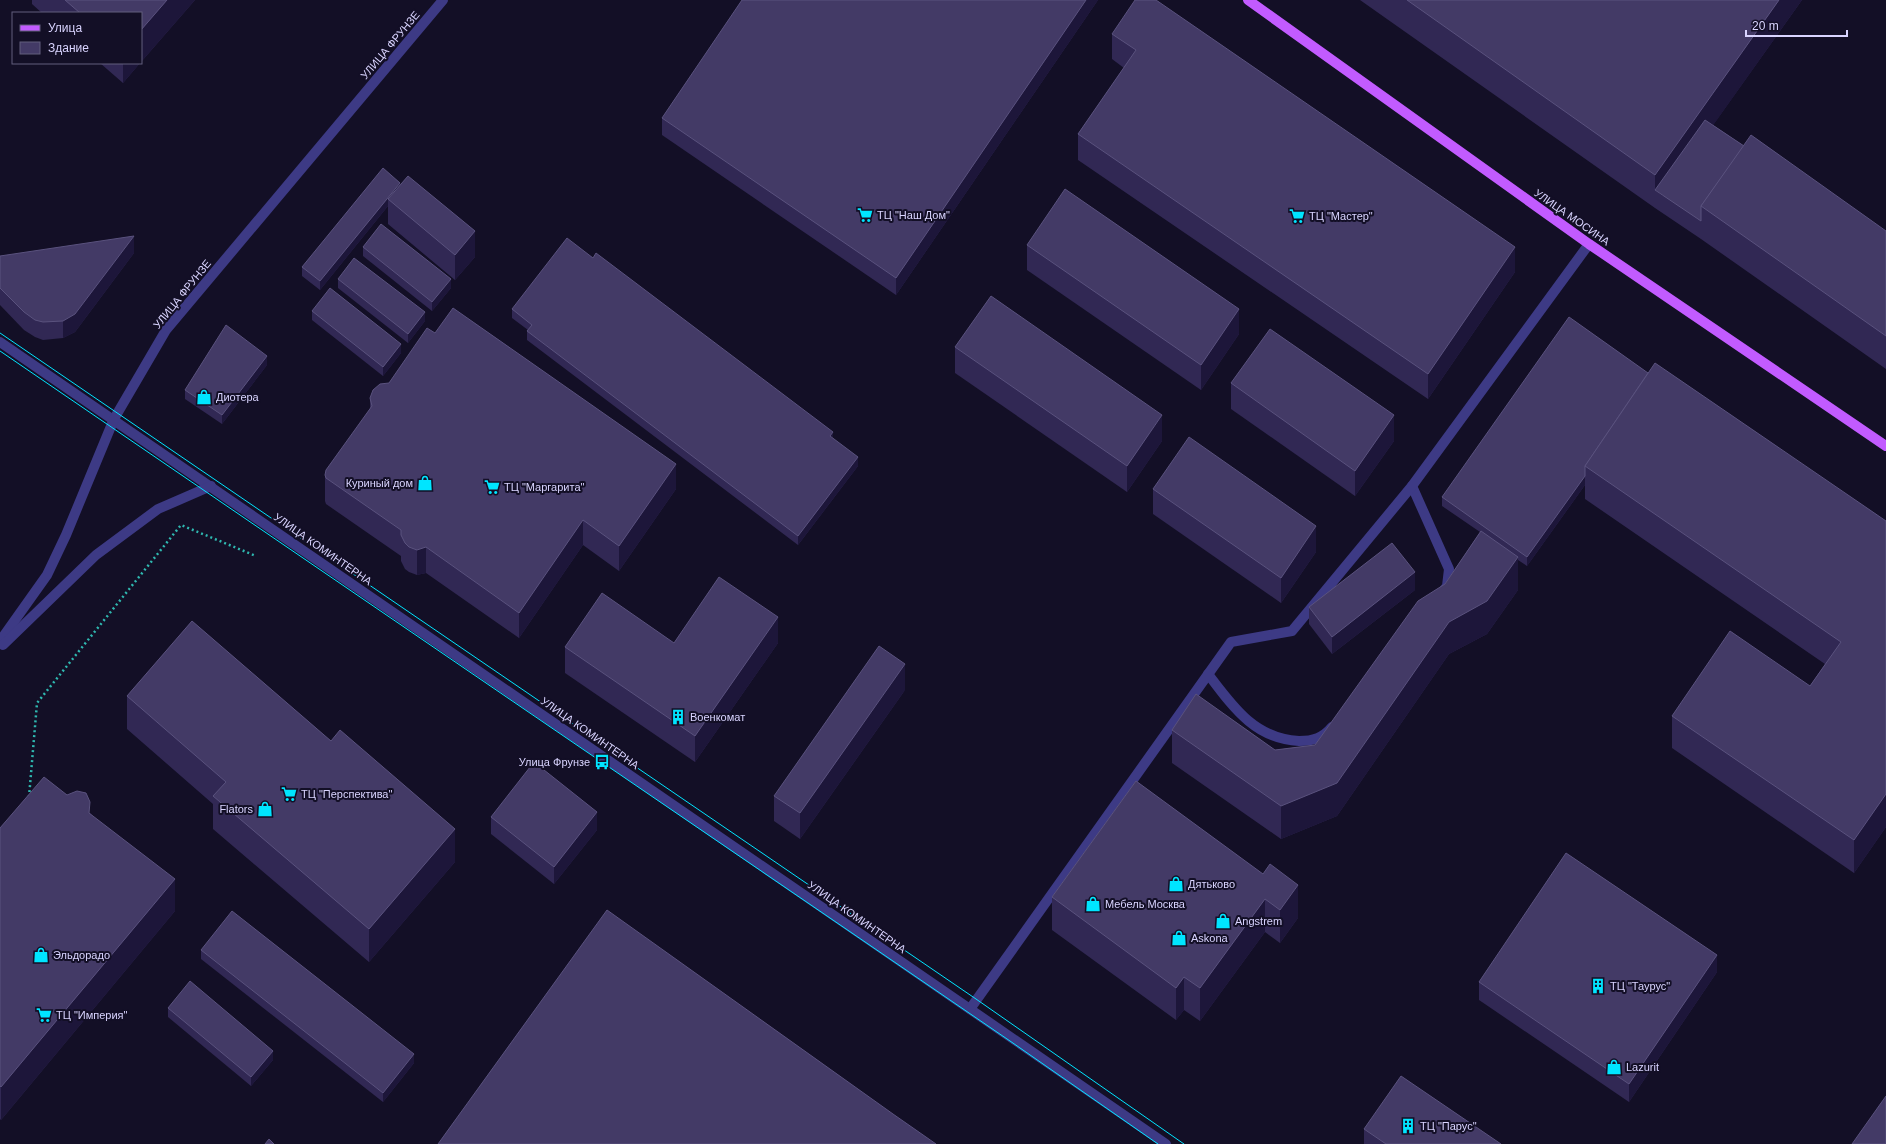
<svg xmlns="http://www.w3.org/2000/svg" width="1886" height="1144" font-family="Helvetica,sans-serif">
	<style>
		.lines { fill: none; stroke-linecap: round; stroke-linejoin: round }
		.path { stroke: #2fb8b0; stroke-width: 2.5; stroke-dasharray: 2 3; stroke-linecap: butt }
		.minor { stroke: #3d3a85; stroke-width: 10 }
		.major { stroke: #c25bff; stroke-width: 10 }
		.tram { stroke: #00e5ff; stroke-width: 1 }
		.wall { fill: #312854 }
		.shaded-wall { fill: #1d163a }
		.building { fill: #433a66; stroke: #5a527e }
		.labels { text-anchor: middle; stroke-width: 4; stroke-linejoin: round; paint-order: stroke }
		.street-label { font-size: 11px; fill: #d9d4ff; stroke: #130f26 }
		.poi-label { font-size: 11px; fill: #d9d4ff; stroke: #130f26; text-anchor: start }
	</style>
	<rect width="100%" height="100%" fill="#130f26"/>
	<g class="lines">
		<polyline class="path" points="29,797 37,703 181,525 256,556"/>
		<g class="minor">
			<polyline points="0,342 1166,1144"/>
			<polyline points="1412,486 1449,569 1447,586 1443,591"/>
			<polyline points="0,641 47,575 66,535 114,419 166,330 443,0"/>
			<polyline points="3,645 96,555 158,509 211,486"/>
			<path d="M1208 674C1233 707 1255 739 1299 741 1313 741 1323 738 1332 727"/>
			<polyline points="970,1009 1231,642 1292,631 1412,486 1589,244"/>
		</g>
		<polyline class="major" points="1248,0 1589,244 1886,446"/>
		<g class="tram">
			<polyline points="0,333 976,999 1184,1144"/>
			<polyline points="0,351 1010,1041 1158,1144"/>
		</g>
	</g>
	<g class="wall">
		<polygon points="32,0 195,0 141,62 141,13 42,13 32,4"/>
		<polygon points="1098,0 896,295 662,135 662,118"/>
		<polygon points="1360,0 1802,0 1713,125 1744,146 1886,231 1886,369 1701,239 1655,208"/>
		<polygon points="1112,34 1515,272 1428,399 1078,160 1078,134 1124,68 1112,59"/>
		<polygon points="100,63 140,63 123,83"/>
		<polygon points="400,185 475,257 455,280 388,224 388,206 320,290 302,276 302,267"/>
		<polygon points="1027,245 1239,334 1201,390 1027,270"/>
		<polygon points="363,247 451,288 432,311 363,256"/>
		<polygon points="134,253 75,332 63,338 43,340 35,337 24,330 0,305 0,256"/>
		<polygon points="593,258 833,438 858,466 798,545 527,340 527,331 528,330 512,318 512,309"/>
		<polygon points="338,279 425,321 408,343 338,288"/>
		<polygon points="312,311 401,353 383,376 312,320"/>
		<polygon points="435,333 676,489 619,571 583,545 519,638 426,573 417,575 409,572 405,569 401,561 401,556 326,504 325,501 325,475 370,409 370,398 389,383"/>
		<polygon points="955,347 1162,441 1127,492 955,373"/>
		<polygon points="267,365 222,424 185,399 185,390"/>
		<polygon points="1648,373 1886,521 1886,827 1854,873 1672,748 1672,716 1810,686 1825,664 1585,499 1585,485 1527,566 1518,560 1518,590 1487,634 1449,654 1337,816 1281,839 1172,763 1172,730 1275,750 1315,745 1445,584 1480,532 1442,506 1442,497"/>
		<polygon points="1231,383 1394,441 1355,496 1231,409"/>
		<polygon points="1153,489 1316,552 1281,603 1153,514"/>
		<polygon points="1415,590 1332,654 1309,624 1309,607"/>
		<polygon points="674,643 778,643 695,762 565,673 565,647"/>
		<polygon points="905,690 800,839 774,821 774,796"/>
		<polygon points="127,696 455,862 369,962 213,829 213,804 127,729"/>
		<polygon points="1136,781 1298,918 1280,943 1265,932 1200,1021 1184,1010 1176,1020 1052,930 1052,897"/>
		<polygon points="90,813 175,911 1,1120 0,1119 0,828"/>
		<polygon points="491,817 597,830 554,884 491,834"/>
		<polygon points="201,950 414,1063 383,1102 201,959"/>
		<polygon points="1717,972 1629,1102 1479,1000 1479,982"/>
		<polygon points="168,1008 273,1060 251,1086 168,1017"/>
		<polygon points="1364,1129 1501,1144 1364,1144"/>
	</g>
	<g class="shaded-wall">
		<polygon points="167,0 195,0 141,62 141,30"/>
		<polygon points="1086,0 1098,0 896,295 896,278"/>
		<polygon points="1779,0 1802,0 1663,196 1655,190 1655,175"/>
		<polygon points="123,63 140,63 123,83"/>
		<polygon points="400,183 400,192 388,199 388,206 320,290 320,281"/>
		<polygon points="475,231 475,257 455,280 455,255"/>
		<polygon points="134,236 134,253 75,332 63,338 63,321"/>
		<polygon points="1515,247 1515,272 1428,399 1428,374"/>
		<polygon points="451,279 451,288 432,311 432,302"/>
		<polygon points="1239,309 1239,334 1201,390 1201,365"/>
		<polygon points="425,312 425,321 408,343 408,334"/>
		<polygon points="401,344 401,353 383,376 383,367"/>
		<polygon points="267,356 267,365 222,424 222,415"/>
		<polygon points="1162,415 1162,441 1127,492 1127,466"/>
		<polygon points="1394,415 1394,441 1355,496 1355,471"/>
		<polygon points="833,432 833,441 830,436"/>
		<polygon points="858,457 858,466 798,545 798,536"/>
		<polygon points="676,464 676,489 619,571 619,546"/>
		<polygon points="1585,476 1585,485 1527,566 1527,557"/>
		<polygon points="583,520 583,545 519,638 519,613"/>
		<polygon points="1316,526 1316,552 1281,603 1281,578"/>
		<polygon points="426,547 426,573 417,575 417,550"/>
		<polygon points="1518,557 1518,590 1487,634 1449,654 1337,816 1281,839 1281,806 1449,622"/>
		<polygon points="1415,572 1415,590 1332,654 1332,637"/>
		<polygon points="778,617 778,643 695,762 695,736"/>
		<polygon points="905,664 905,690 800,839 800,813"/>
		<polygon points="1886,794 1886,827 1854,873 1854,840"/>
		<polygon points="597,812 597,830 554,884 554,867"/>
		<polygon points="455,829 455,862 369,962 369,929"/>
		<polygon points="175,879 175,911 1,1120 1,1087"/>
		<polygon points="1298,885 1298,918 1280,943 1280,910"/>
		<polygon points="1265,899 1265,932 1200,1021 1200,988"/>
		<polygon points="1717,955 1717,972 1629,1102 1629,1084"/>
		<polygon points="1184,977 1184,1010 1176,1020 1176,988"/>
		<polygon points="273,1051 273,1060 251,1086 251,1077"/>
		<polygon points="414,1054 414,1063 383,1102 383,1093"/>
	</g>
	<g class="building">
		<polygon points="65,0 167,0 141,30 141,13 80,13"/>
		<polygon points="742,0 1086,0 896,278 662,118"/>
		<polygon points="1135,0 1156,0 1515,247 1428,374 1078,134 1136,50 1112,34"/>
		<polygon points="1407,0 1779,0 1655,175"/>
		<polygon points="1705,120 1744,146 1701,206 1701,221 1655,190"/>
		<polygon points="1751,135 1886,231 1886,336 1701,206"/>
		<polygon points="383,168 400,183 320,281 302,267"/>
		<polygon points="408,176 475,231 455,255 388,199"/>
		<polygon points="1065,189 1239,309 1201,365 1027,245"/>
		<polygon points="381,224 451,279 432,302 363,247"/>
		<polygon points="134,236 75,314 63,321 43,322 35,320 24,312 0,288 0,256"/>
		<polygon points="567,238 593,258 596,253 833,432 830,436 858,457 798,536 527,331 532,325 512,309"/>
		<polygon points="354,258 425,312 408,334 338,279"/>
		<polygon points="330,288 401,344 383,367 312,311"/>
		<polygon points="991,296 1162,415 1127,466 955,347"/>
		<polygon points="453,308 676,464 619,546 583,520 519,613 426,547 417,550 409,547 405,543 401,535 401,530 326,478 325,475 326,470 372,406 370,398 373,390 380,384 389,383 427,328 435,333"/>
		<polygon points="1569,317 1648,373 1585,466 1585,476 1527,557 1442,497"/>
		<polygon points="226,325 267,356 222,415 185,390"/>
		<polygon points="1270,329 1394,415 1355,471 1231,383"/>
		<polygon points="1655,363 1886,521 1886,794 1854,840 1672,716 1730,631 1810,686 1841,642 1585,466"/>
		<polygon points="1189,437 1316,526 1281,578 1153,489"/>
		<polygon points="1481,531 1518,557 1487,601 1449,622 1337,783 1281,806 1172,730 1196,694 1275,750 1315,745 1418,601 1445,584"/>
		<polygon points="1392,543 1415,572 1332,637 1309,607"/>
		<polygon points="719,577 778,617 695,736 565,647 602,593 674,643"/>
		<polygon points="192,621 331,741 340,730 455,829 369,929 213,796 226,782 127,696"/>
		<polygon points="879,646 905,664 800,813 774,796"/>
		<polygon points="534,762 597,812 554,867 491,817"/>
		<polygon points="44,777 67,795 77,791 86,793 90,802 89,813 175,879 1,1087 0,1086 0,828"/>
		<polygon points="1136,781 1263,874 1270,864 1298,885 1280,910 1265,899 1200,988 1184,977 1176,988 1052,897"/>
		<polygon points="1566,853 1717,955 1629,1084 1479,982"/>
		<polygon points="607,910 893,1114 936,1144 438,1144"/>
		<polygon points="232,911 414,1054 383,1093 201,950"/>
		<polygon points="190,981 273,1051 251,1077 168,1008"/>
		<polygon points="1401,1076 1501,1144 1386,1144 1364,1129"/>
		<polygon points="1886,1096 1886,1144 1852,1144"/>
		<polygon points="269,1139 274,1144 265,1144"/>
	</g>
	<defs>
		<symbol id="supermarket-bare" viewBox="-9 -9 18 18"><path d="M-6-5.5h2.5l.6 2H6L4.5 2H-2.5L-4.4-4H-6ZM-1.5 3.2a1.3 1.3 0 1 0 .1 0ZM3 3.2a1.3 1.3 0 1 0 .1 0Z" fill="#00e5ff" stroke="#130f26" stroke-width="2.5" paint-order="stroke"/></symbol>
		<symbol id="shop-bare" viewBox="-9 -9 18 18"><path d="M-5-2.5h2.3a2.7 3.5 0 0 1 5.4 0H5L5.5 6h-11ZM-1.5-2.5h3a1.5 2.3 0 0 0-3 0Z" fill="#00e5ff" stroke="#130f26" stroke-width="2.5" paint-order="stroke"/></symbol>
		<symbol id="building-bare" viewBox="-9 -9 18 18"><path d="M-4-6H4V6H1V3H-1V6H-4ZM-2.5-4.3h1.7v1.8h-1.7ZM.8-4.3h1.7v1.8H.8ZM-2.5-1h1.7V.8h-1.7ZM.8-1h1.7V.8H.8Z" fill="#00e5ff" stroke="#130f26" stroke-width="2.5" paint-order="stroke"/></symbol>
		<symbol id="bus-bare" viewBox="-9 -9 18 18"><path d="M-5-6H5V4H4V6H2V4H-2V6H-4V4H-5ZM-3.5-4V0h7V-4ZM-3.5 1.2v1.5H-2V1.2ZM2 1.2v1.5H3.5V1.2Z" fill="#00e5ff" stroke="#130f26" stroke-width="2.5" paint-order="stroke"/></symbol>
	</defs>
	<g fill-rule="evenodd">
		<use href="#supermarket-bare" x="854" y="204" width="22" height="22"/>
		<use href="#supermarket-bare" x="1286" y="205" width="22" height="22"/>
		<use href="#shop-bare" x="193" y="386" width="22" height="22"/>
		<use href="#shop-bare" x="414" y="472" width="22" height="22"/>
		<use href="#supermarket-bare" x="481" y="476" width="22" height="22"/>
		<use href="#building-bare" x="667" y="706" width="22" height="22"/>
		<use href="#bus-bare" x="591" y="751" width="22" height="22"/>
		<use href="#supermarket-bare" x="278" y="783" width="22" height="22"/>
		<use href="#shop-bare" x="254" y="798" width="22" height="22"/>
		<use href="#shop-bare" x="1165" y="873" width="22" height="22"/>
		<use href="#shop-bare" x="1082" y="893" width="22" height="22"/>
		<use href="#shop-bare" x="1212" y="910" width="22" height="22"/>
		<use href="#shop-bare" x="1168" y="927" width="22" height="22"/>
		<use href="#shop-bare" x="30" y="944" width="22" height="22"/>
		<use href="#building-bare" x="1587" y="975" width="22" height="22"/>
		<use href="#supermarket-bare" x="33" y="1004" width="22" height="22"/>
		<use href="#shop-bare" x="1603" y="1056" width="22" height="22"/>
		<use href="#building-bare" x="1397" y="1115" width="22" height="22"/>
	</g>
	<g class="labels">
		<g class="street-label">
			<text transform="translate(390 45) rotate(-50)" y="4">УЛИЦА ФРУНЗЕ</text>
			<text transform="translate(1572 217) rotate(35)" y="4">УЛИЦА МОСИНА</text>
			<text transform="translate(182 294) rotate(-51)" y="4">УЛИЦА ФРУНЗЕ</text>
			<text transform="translate(323 549) rotate(35)" y="4">УЛИЦА КОМИНТЕРНА</text>
			<text transform="translate(590 733) rotate(35)" y="4">УЛИЦА КОМИНТЕРНА</text>
			<text transform="translate(857 917) rotate(35)" y="4">УЛИЦА КОМИНТЕРНА</text>
		</g>
		<g class="poi-label">
			<text x="877" y="219">ТЦ "Наш Дом"</text>
			<text x="1309" y="220">ТЦ "Мастер"</text>
			<text x="216" y="401">Диотера</text>
			<text x="413" y="487" text-anchor="end">Куриный дом</text>
			<text x="504" y="491">ТЦ "Маргарита"</text>
			<text x="690" y="721">Военкомат</text>
			<text x="590" y="766" text-anchor="end">Улица Фрунзе</text>
			<text x="301" y="798">ТЦ "Перспектива"</text>
			<text x="253" y="813" text-anchor="end">Flators</text>
			<text x="1188" y="888">Дятьково</text>
			<text x="1105" y="908">Мебель Москва</text>
			<text x="1235" y="925">Angstrem</text>
			<text x="1191" y="942">Askona</text>
			<text x="53" y="959">Эльдорадо</text>
			<text x="1610" y="990">ТЦ "Таурус"</text>
			<text x="56" y="1019">ТЦ "Империя"</text>
			<text x="1626" y="1071">Lazurit</text>
			<text x="1420" y="1130">ТЦ "Парус"</text>
		</g>
	</g>
	<rect x="12" y="12" width="130" height="52" fill="#130f26" stroke="#625e7d"/>
	<rect x="20" y="25" width="20" height="6" fill="#c25bff" stroke="#625e7d"/>
	<text x="48" y="32" font-size="12" fill="#d9d4ff">Улица</text>
	<rect x="20" y="42" width="20" height="12" fill="#433a66" stroke="#625e7d"/>
	<text x="48" y="52" font-size="12" fill="#d9d4ff">Здание</text>
	<path d="M1746 30v6h101v-6" fill="none" stroke="#d9d4ff" stroke-width="2"/>
	<text x="1752" y="30" font-size="12" fill="#d9d4ff" stroke="#130f26" stroke-width="3" paint-order="stroke">20 m</text>
</svg>
